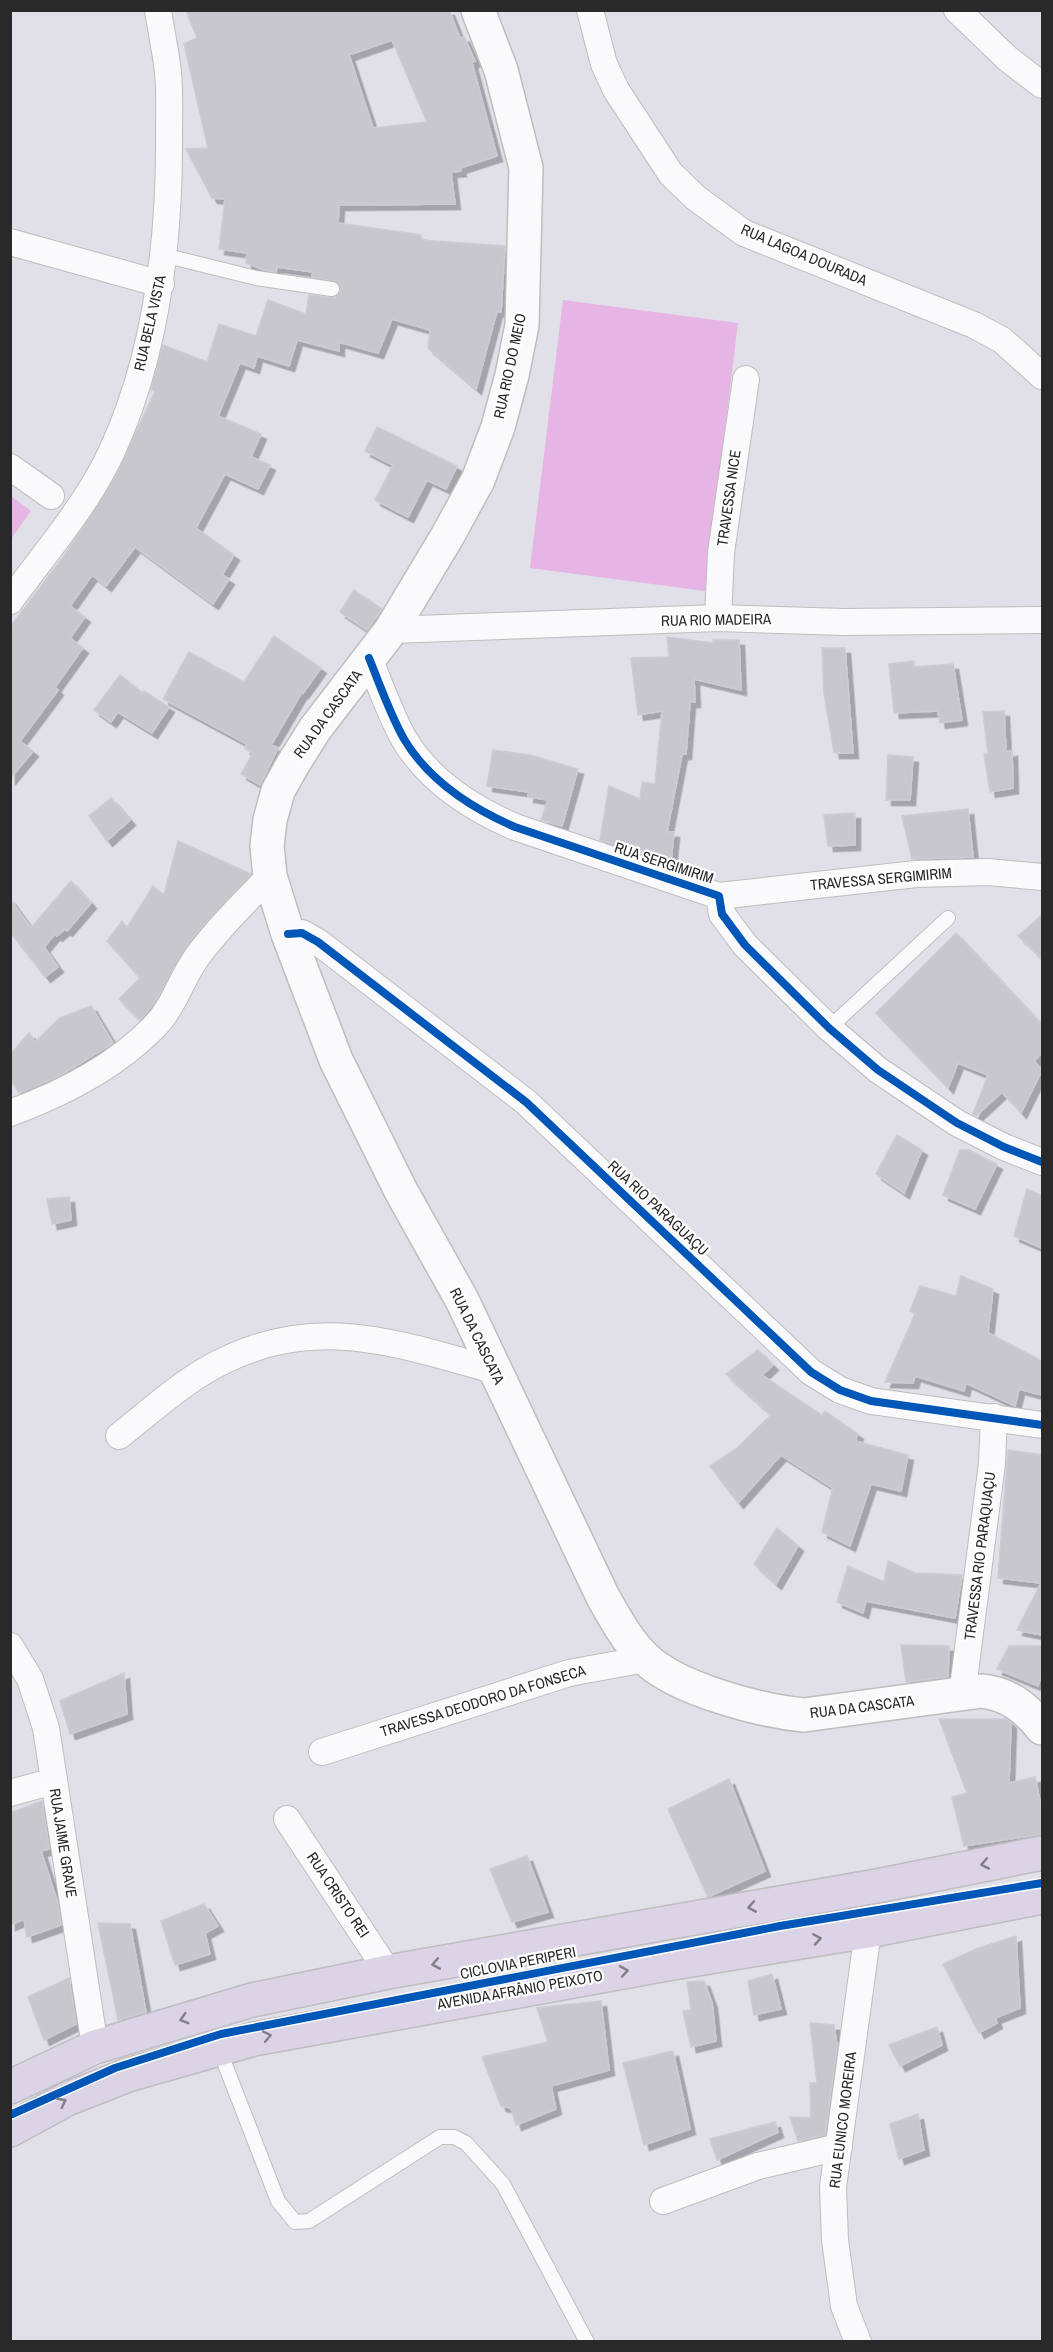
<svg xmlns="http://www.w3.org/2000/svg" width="1053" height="2352" font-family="'Archivo Narrow',sans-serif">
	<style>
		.pitch { fill: #e6b5e5 }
		.building { fill: #c8c7cd; stroke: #cdcbd3; stroke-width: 1.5; fill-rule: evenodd; filter: url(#shadow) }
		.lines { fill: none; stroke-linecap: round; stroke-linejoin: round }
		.lane-casing { stroke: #bebebf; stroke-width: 16 }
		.street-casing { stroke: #bebebf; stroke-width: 28 }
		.secondary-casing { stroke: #bebebf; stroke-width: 36 }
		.primary-casing { stroke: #bebdc0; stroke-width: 36 }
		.lane { stroke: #fafafc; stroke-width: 14 }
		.street { stroke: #fafafc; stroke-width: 26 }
		.secondary { stroke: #fafafc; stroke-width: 33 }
		.primary { stroke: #dbd3e6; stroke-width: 33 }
		.cycleway-casing { stroke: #fff; stroke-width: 11 }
		.cycleway { stroke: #0057b8; stroke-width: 8 }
		.oneway { stroke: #827e88 }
		.labels { text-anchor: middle; stroke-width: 4.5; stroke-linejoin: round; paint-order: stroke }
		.street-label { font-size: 15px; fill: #292929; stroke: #fff }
	</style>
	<defs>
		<filter id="shadow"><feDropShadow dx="5.5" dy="5.5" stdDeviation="0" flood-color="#0004"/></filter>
	</defs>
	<rect width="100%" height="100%" fill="#e1dfe8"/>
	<g class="pitch">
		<polygon points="563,300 738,323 705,591 530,568"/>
		<polygon points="11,496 31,511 11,539"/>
	</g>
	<g class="building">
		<path d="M186 10H449L460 38 464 37 475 61 472 63 497 156 460 168 461 171 451 172 455 204 339 205 338 223 421 235V240L505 246 501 312 497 311 476 389 428 348 430 330 392 319 378 353 339 342V351L297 340 289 366 257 356 254 368 240 363 218 416 261 434 251 457 270 465 258 489 225 474 196 528 234 555 222 575 229 579 213 604 135 547 106 586 92 575 70 606 85 617 70 638 83 648 55 687 58 690 20 741 33 751 10 779V627L64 556 115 478 155 391 151 389 163 345 207 362 219 324 256 336 268 300 306 314 309 295 335 298 341 291 337 282 312 277 313 272 277 267 276 272 267 271 246 263 247 253 219 249 225 199 212 198 186 149 208 148 184 44 197 38ZM392 40 427 122 373 128 349 55Z"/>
		<polygon points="377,427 457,466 446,489 427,480 408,517 375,500 393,465 365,451"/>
		<polygon points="354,590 382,609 367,630 340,612"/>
		<polygon points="274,636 321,668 303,693 302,692 271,745 278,748 260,785 241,774 253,753 245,749 247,744 163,699 189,652 244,682"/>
		<polygon points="667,637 713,643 713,640 739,640 741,690 694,679 695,702 690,702 686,754 682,754 667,832 674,832 671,862 600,840 609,786 640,799 642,782 655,784 662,711 638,715 631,658 669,657"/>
		<polygon points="822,648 845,648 853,753 834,753 824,694"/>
		<polygon points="914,661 914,667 953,664 962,720 940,723 938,711 894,713 889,664"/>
		<polygon points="120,675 143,693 144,691 169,707 152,733 118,712 111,722 94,710"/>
		<polygon points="1004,711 1006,752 1012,751 1013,788 990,792 984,754 988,754 983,712"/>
		<polygon points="493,750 530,755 578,769 562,826 541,820 548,800 528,797 529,792 487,786"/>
		<polygon points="888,755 913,757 910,800 886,800"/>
		<polygon points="111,798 130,820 107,841 89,816"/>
		<polygon points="968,809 973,857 912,859 902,816"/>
		<polygon points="855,813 855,845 828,846 824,815"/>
		<polygon points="178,841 251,874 193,937 154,1003 140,1020 119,999 140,978 107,941 122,921 127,928 153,886 164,895"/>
		<polygon points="71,881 91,903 67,931 65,929 57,936 55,934 44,947 58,967 45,977 10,932 10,899 31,928"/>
		<polygon points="1042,915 1042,959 1018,936"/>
		<polygon points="956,933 1042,1025 1042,1053 1034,1061 1042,1070 1021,1113 1002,1092 976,1116 973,1114 988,1075 958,1063 948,1088 876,1013"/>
		<polygon points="91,1006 113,1043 61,1075 19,1093 10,1078 10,1055 29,1033 35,1042 60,1018"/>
		<polygon points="897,1135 922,1150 904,1193 876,1174"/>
		<polygon points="960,1150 969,1150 997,1164 975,1209 943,1195"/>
		<polygon points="1027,1189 1042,1196 1042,1248 1014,1236"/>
		<polygon points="69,1197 71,1220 52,1224 47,1199"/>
		<polygon points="961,1276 993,1289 988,1333 1042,1361 1042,1395 1019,1389 1015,1406 966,1383 964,1391 915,1376 913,1383 885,1382 915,1314 910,1311 920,1286 956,1296"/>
		<polygon points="758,1350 773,1365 762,1375 822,1415 825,1411 858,1434 855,1441 908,1455 901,1491 871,1484 850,1546 822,1532 833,1488 781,1455 738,1503 710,1466 736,1449 771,1415 726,1374"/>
		<polygon points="1008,1450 1042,1455 1042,1635 1017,1630 1041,1583 998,1578"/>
		<polygon points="777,1528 798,1546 776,1584 754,1564"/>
		<polygon points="888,1561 915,1573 962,1575 955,1618 866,1601 863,1613 837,1602 848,1566 884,1582"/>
		<polygon points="901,1645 949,1646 948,1677 906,1682"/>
		<polygon points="1009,1646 1042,1646 1042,1672 1038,1686 997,1669"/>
		<polygon points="124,1673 127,1714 70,1734 60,1701"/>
		<polygon points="939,1719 1006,1719 1011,1723 1009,1783 1035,1777 1042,1811 1042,1834 964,1846 952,1797 967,1793"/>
		<polygon points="729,1779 765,1871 708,1897 668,1809"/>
		<polygon points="42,1801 49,1849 41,1851 57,1901 61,1925 27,1937 24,1919 10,1925 10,1813"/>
		<polygon points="527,1856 548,1912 512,1922 490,1869"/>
		<polygon points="204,1904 218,1926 205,1933 210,1954 175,1965 161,1921"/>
		<polygon points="98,1923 130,1924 146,2012 118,2020"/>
		<polygon points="1016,1936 1020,2008 995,2018 997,2023 979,2033 943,1964 976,1949"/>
		<polygon points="772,1974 781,2009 754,2015 748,1981"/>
		<polygon points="69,1978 76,2024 44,2040 28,1997"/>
		<polygon points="704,1981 712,2003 716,2041 691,2047 683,2011 691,2010 687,1982"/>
		<polygon points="601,2001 609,2070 551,2086 556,2109 516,2125 511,2108 501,2106 482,2057 548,2042 537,2008"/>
		<polygon points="810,2023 834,2025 837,2046 825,2135 798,2141 790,2117 811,2118 810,2083 817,2083"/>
		<polygon points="937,2027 942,2045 900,2066 889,2045"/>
		<polygon points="673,2051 690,2129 644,2145 623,2063"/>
		<polygon points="918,2114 924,2150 899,2159 890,2124"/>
		<polygon points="775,2122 778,2132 717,2160 710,2139"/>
	</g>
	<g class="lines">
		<defs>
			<g id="lane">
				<polyline points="163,255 256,278 332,289"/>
				<polyline points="829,1028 948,918"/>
				<polyline points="219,2049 278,2201 295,2222 309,2221 440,2137 454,2137 466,2143 503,2184 587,2342"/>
			</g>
			<g id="street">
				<polyline points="590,10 604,64 616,90 671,174 696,198 744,233 974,325 1002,340 1042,376"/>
				<polyline points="957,10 1008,59 1042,85"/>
				<polyline points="10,242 161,284"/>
				<polyline points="10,467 51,496"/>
				<path d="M10 601C45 553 87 505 112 451 157 353 170 239 169 132 169 113 170 93 168 73 166 52 161 31 158 10"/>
				<polyline points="718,618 721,553 746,379"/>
				<polyline points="391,630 718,618 844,622 1042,620"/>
				<path d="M369 658C380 685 390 714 404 739 429 781 471 808 515 827L719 896 722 914 745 945 829 1028 878 1070 957 1123 1004 1147 1042 1162"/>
				<polyline points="719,896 916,874 988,872 1042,877"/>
				<polyline points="288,934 302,933 318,942 526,1102 811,1372 840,1390 871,1401 1042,1425"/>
				<path d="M10 1113C62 1094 115 1067 154 1027 174 1007 181 979 197 957 218 928 245 902 270 876"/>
				<path d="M119 1436C146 1415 173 1390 203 1372 306 1311 387 1340 493 1370"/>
				<polyline points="10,1646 30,1679 46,1728 95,2047"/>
				<polyline points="962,1695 992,1463 994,1417"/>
				<polyline points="322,1752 569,1673 645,1659"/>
				<polyline points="10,1793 54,1781"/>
				<polyline points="287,1819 388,1972"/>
				<polyline points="663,2201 758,2166 839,2147"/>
				<polyline points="858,2342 844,2306 835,2240 833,2187 868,1931"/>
			</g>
			<path id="secondary" d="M478 10 501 70 526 168 522 325 512 375 498 427 478 480 448 535 391 630 315 729 293 764 278 791 270 820 267 846 270 876 288 934 336 1060 401 1191 462 1300 603 1597C615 1618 627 1641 645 1658 676 1689 761 1711 804 1715L982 1691C1009 1694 1026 1708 1042 1728"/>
			<g id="primary">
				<polyline points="10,2087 95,2047 252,2000 388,1972 882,1885 1042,1853"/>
				<polyline points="10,2130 67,2099 128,2075 254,2039 667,1964 868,1931 1042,1897"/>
			</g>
		</defs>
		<use href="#lane" class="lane-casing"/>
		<use href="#street" class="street-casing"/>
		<use href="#secondary" class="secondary-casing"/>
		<use href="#primary" class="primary-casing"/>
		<use href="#lane" class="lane"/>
		<use href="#street" class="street"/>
		<use href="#secondary" class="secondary"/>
		<use href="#primary" class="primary"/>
		<defs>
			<g id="cycleway">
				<path d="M369 658C380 685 390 714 404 739 429 781 471 808 515 827L719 896 722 914 745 945 829 1028 878 1070 957 1123 1004 1147 1042 1162"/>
				<polyline points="288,934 302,933 318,942 526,1102 811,1372 840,1390 871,1401 1042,1425"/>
				<polyline points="10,2115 115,2068 221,2034 780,1926 1042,1883"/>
			</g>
		</defs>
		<use href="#cycleway" class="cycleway-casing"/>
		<use href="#cycleway" class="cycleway"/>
	</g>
	<defs><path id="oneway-chevron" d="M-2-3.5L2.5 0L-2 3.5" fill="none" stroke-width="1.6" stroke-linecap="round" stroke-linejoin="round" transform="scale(1.5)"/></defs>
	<g class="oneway">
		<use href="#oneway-chevron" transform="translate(985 1864) rotate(169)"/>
		<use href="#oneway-chevron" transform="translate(752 1907) rotate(170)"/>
		<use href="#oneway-chevron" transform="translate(817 1939) rotate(-9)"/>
		<use href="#oneway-chevron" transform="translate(436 1964) rotate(170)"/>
		<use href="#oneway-chevron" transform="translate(624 1971) rotate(-10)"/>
		<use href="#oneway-chevron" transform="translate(184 2019) rotate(163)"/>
		<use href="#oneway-chevron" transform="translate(267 2036) rotate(-11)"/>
		<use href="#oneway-chevron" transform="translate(62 2102) rotate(-27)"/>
	</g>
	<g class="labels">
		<g class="street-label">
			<text transform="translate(804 255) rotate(23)" y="5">RUA LAGOA DOURADA</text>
			<text transform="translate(150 323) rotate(-77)" y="5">RUA BELA VISTA</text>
			<text transform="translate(510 366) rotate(-78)" y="5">RUA RIO DO MEIO</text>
			<text transform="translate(729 498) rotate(-82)" y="5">TRAVESSA NICE</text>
			<text transform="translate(716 620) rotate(-1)" y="5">RUA RIO MADEIRA</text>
			<text transform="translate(328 714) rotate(-54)" y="5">RUA DA CASCATA</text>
			<text transform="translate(664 863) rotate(18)" y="5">RUA SERGIMIRIM</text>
			<text transform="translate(881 879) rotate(-5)" y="5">TRAVESSA SERGIMIRIM</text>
			<text transform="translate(658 1208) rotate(43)" y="5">RUA RIO PARAGUAÇU</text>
			<text transform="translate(477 1336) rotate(64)" y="5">RUA DA CASCATA</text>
			<text transform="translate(980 1556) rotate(-83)" y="5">TRAVESSA RIO PARAQUAÇU</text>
			<text transform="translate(483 1701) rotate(-17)" y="5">TRAVESSA DEODORO DA FONSECA</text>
			<text transform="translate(862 1707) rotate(-7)" y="5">RUA DA CASCATA</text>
			<text transform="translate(63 1843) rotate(81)" y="5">RUA JAIME GRAVE</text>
			<text transform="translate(338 1895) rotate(56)" y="5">RUA CRISTO REI</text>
			<text transform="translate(518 1963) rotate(-11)" y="5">CICLOVIA PERIPERI</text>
			<text transform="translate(520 1990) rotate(-10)" y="5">AVENIDA AFRÂNIO PEIXOTO</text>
			<text transform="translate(843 2120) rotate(-83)" y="5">RUA EUNICO MOREIRA</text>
		</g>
	</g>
	<rect width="1053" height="2352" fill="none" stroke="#292929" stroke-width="24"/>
</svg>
